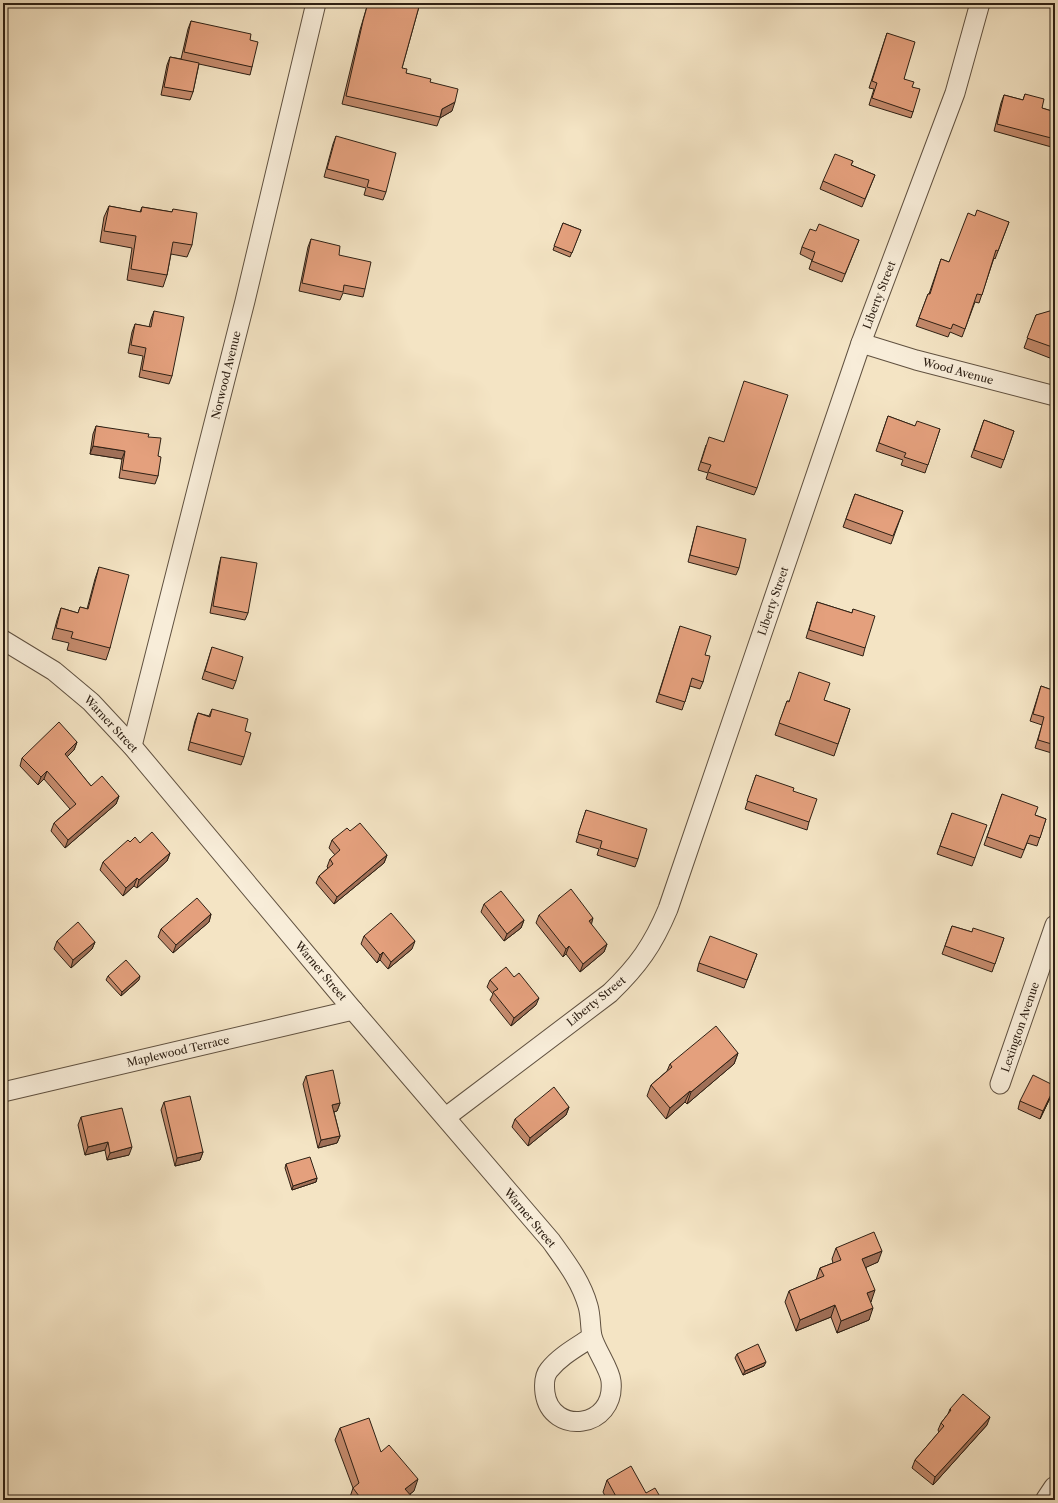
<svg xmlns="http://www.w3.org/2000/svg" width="1058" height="1503" font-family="'Libre Caslon Text',serif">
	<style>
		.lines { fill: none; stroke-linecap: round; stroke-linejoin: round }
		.minor-casing { stroke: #605140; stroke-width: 21 }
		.tertiary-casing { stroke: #605140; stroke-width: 24 }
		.minor { stroke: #f8edd9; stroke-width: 19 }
		.tertiary { stroke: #f8edd9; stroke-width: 22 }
		.wall { fill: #c48a6c; stroke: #2e2014 }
		.shaded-wall { fill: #a07058; stroke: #2e2014 }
		.building { fill: #e4a07d; stroke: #2e2014 }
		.labels { text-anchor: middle; stroke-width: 3.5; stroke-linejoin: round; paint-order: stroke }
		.street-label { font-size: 11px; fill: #2e2014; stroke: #f8edd9 }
	</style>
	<rect width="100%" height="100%" fill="#f4e4c4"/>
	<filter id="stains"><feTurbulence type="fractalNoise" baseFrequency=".005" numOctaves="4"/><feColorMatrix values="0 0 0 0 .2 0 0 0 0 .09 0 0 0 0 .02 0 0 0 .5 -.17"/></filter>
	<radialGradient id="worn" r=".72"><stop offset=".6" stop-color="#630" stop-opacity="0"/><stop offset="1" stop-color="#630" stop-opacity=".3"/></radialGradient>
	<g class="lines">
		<defs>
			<g id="minor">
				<polyline points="861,343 916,360 1055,396"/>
				<path d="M3 640 54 671 91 702 132 746 353 1010 551 1241C566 1262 581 1281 588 1306 591 1316 590 1327 592 1336 595 1349 610 1369 611 1381 616 1429 551 1436 545 1393 544 1385 544 1376 549 1370 560 1356 577 1347 592 1337"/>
				<polyline points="132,746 245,301 316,3"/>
				<polyline points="1000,1084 1055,925"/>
				<polyline points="3,1092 353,1010"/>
				<path d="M446 1117 610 993C638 966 653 945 668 909L861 343 955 93 980 3"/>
			</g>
			<polyline id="tertiary" points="1047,1500 1055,1488"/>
		</defs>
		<use href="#minor" class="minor-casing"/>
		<use href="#tertiary" class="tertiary-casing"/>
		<use href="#minor" class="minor"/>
		<use href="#tertiary" class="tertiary"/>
	</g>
	<g class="wall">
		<polygon points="368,3 420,3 402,68 406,73 430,82 452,111 440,118 437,126 342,104 360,30"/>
		<polygon points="798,3 811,3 810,6"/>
		<polygon points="191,21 250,40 252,67 250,75 199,64 193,92 190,100 161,95 167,65 170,57 181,59 188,29"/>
		<polygon points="887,33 904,79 912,87 913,112 911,118 869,105 874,89 869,88"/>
		<polygon points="1025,94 1042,108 1055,112 1055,148 994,131 1001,103 1004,95 1023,100"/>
		<polygon points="336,136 386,192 383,200 364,195 366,188 324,177 333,144"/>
		<polygon points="853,161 851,165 875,175 862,207 820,189 823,181"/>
		<polygon points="109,206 140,212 142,207 172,212 173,209 192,245 187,257 171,254 167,275 163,287 127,280 132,248 100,242 104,217"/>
		<polygon points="975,216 1009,222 995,259 994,258 979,303 975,302 962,337 950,332 948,337 916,326 928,294 929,294 941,259 949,262"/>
		<polygon points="563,223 581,230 570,257 553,250"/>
		<polygon points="816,231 859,240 842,282 809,269 812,260 800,254 802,247"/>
		<polygon points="311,239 339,255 365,289 363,297 343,293 340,300 299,291 308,247"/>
		<polygon points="154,311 172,376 169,384 139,377 143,356 128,353 132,332 135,324 149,327 151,319"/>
		<polygon points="1055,311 1055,360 1024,348 1036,315"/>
		<polygon points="888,416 915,426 940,429 925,473 901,465 903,460 876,451"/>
		<polygon points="984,420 1014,431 1001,468 971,457"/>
		<polygon points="96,426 148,437 158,456 158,476 155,484 119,478 122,459 90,454 93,434"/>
		<polygon points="706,445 757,488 754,495 706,479 708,473 698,470"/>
		<polygon points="855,494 903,511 891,544 843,527"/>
		<polygon points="697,526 739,568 736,575 688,562"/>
		<polygon points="221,557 248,613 245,620 210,613 219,565"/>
		<polygon points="99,567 110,648 106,660 67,650 69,643 52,639 57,620 61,608 78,613 80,607 87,609 95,579"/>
		<polygon points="817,602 852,613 853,609 865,648 863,656 806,638"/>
		<polygon points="680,626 705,655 703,682 700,689 690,686 682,710 656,702"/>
		<polygon points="212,647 236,681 233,689 202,679"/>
		<polygon points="1041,686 1055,691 1055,754 1035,748 1042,725 1030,721"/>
		<polygon points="824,700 850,709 834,756 775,735 787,701 789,701"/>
		<polygon points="212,709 244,757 241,765 188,750 195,721 198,713 209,716"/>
		<polygon points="77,742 74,750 67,757 91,786 119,796 116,804 65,848 51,831 54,823 70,809 44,779 38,785 20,766 22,758"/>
		<polygon points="756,775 793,791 809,822 807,830 745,809"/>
		<polygon points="1002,794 1035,815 1046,819 1037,846 1027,843 1021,858 984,845"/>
		<polygon points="586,810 638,859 635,867 597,855 599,849 576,842"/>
		<polygon points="952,813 975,858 972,866 937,854"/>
		<polygon points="350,831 387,855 384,863 334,904 316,883 319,876 328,868 327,867 330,859 335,855 329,848 332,840"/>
		<polygon points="130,842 140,843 170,853 167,861 137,888 134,886 123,896 100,870 103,862"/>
		<polygon points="484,904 524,920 521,928 504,941 481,912"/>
		<polygon points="211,914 209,922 173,953 158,937 161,929"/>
		<polygon points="539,915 607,944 604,952 580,972 566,954 563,957 536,923"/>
		<polygon points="952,926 972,932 1004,938 992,972 942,954"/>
		<polygon points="364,936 412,949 388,969 380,960 377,963 361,944"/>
		<polygon points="57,941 95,942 92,949 71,968 54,949"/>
		<polygon points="757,954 744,988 697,971 699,963"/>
		<polygon points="108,976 139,980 121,996 106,980"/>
		<polygon points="490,980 536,1005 511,1026 490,1000 493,994 487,987"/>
		<polygon points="738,1053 734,1064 687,1104 685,1102 666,1119 647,1096 651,1085 667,1071 670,1064"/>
		<polygon points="306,1076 340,1103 337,1111 334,1112 340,1136 337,1143 318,1148 303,1084"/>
		<polygon points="1055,1086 1052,1094 1040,1119 1018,1109 1020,1101"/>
		<polygon points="164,1102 203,1152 200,1160 175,1166 161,1110"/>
		<polygon points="569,1107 566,1115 528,1146 512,1127 515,1119"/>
		<polygon points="81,1117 129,1155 107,1160 105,1150 85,1155 78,1125"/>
		<polygon points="286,1164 317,1178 316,1182 292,1190 285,1168"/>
		<polygon points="836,1248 878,1262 866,1267 871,1302 870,1302 869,1320 837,1333 831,1317 796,1331 785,1302 789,1291 816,1280 820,1268 833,1263 832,1259"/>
		<polygon points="737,1354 764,1366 743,1375 735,1358"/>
		<polygon points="950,1409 987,1425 933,1485 912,1468 915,1460 939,1432 938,1430 941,1423 948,1414"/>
		<polygon points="340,1428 381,1452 414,1491 410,1494 413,1498 412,1500 349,1500 353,1488 335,1440"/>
		<polygon points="607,1480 646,1493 662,1500 607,1500 603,1492"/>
	</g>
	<g class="shaded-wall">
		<polygon points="455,102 452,111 440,118 442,109"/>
		<polygon points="93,446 125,451 122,459 90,454"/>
		<polygon points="77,742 74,750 62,762 65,754"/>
		<polygon points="47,771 44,779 38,785 41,777"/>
		<polygon points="119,796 116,804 65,848 68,840"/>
		<polygon points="170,853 167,861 137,888 139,880"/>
		<polygon points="387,855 384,863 334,904 337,897"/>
		<polygon points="137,878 134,886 123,896 126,888"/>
		<polygon points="211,914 209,922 173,953 176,945"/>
		<polygon points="593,918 591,926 589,921"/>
		<polygon points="524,920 521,928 504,941 507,934"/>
		<polygon points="415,941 412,949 388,969 391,962"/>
		<polygon points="95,942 92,949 71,968 73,960"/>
		<polygon points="607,944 604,952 580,972 583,964"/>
		<polygon points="569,946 566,954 563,957 566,949"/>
		<polygon points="383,952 380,960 377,963 380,955"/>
		<polygon points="140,976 139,980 121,996 122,992"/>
		<polygon points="539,998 536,1005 511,1026 514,1018"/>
		<polygon points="738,1053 734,1064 687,1104 691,1092"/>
		<polygon points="1055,1086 1052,1094 1040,1119 1043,1111"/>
		<polygon points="690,1091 685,1102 666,1119 670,1108"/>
		<polygon points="340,1103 337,1111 329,1113 332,1105"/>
		<polygon points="569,1107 566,1115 528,1146 530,1138"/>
		<polygon points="340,1136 337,1143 318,1148 321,1140"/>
		<polygon points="108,1142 105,1150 85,1155 88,1147"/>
		<polygon points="132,1147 129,1155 107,1160 110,1153"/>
		<polygon points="203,1152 200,1160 175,1166 177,1158"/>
		<polygon points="317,1178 316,1182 292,1190 293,1186"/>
		<polygon points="882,1251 878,1262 858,1271 862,1259"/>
		<polygon points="875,1290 871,1302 863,1305 867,1293"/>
		<polygon points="835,1305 831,1317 796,1331 800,1320"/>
		<polygon points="873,1308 869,1320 837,1333 841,1321"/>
		<polygon points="766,1362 764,1366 743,1375 745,1371"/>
		<polygon points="990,1417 987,1425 933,1485 935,1477"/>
		<polygon points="418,1479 414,1491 402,1500 405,1489"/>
	</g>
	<g class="building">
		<polygon points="368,3 420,3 402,68 407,69 406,73 431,79 430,82 458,89 455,102 442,109 440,117 346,96 363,21"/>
		<polygon points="191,21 251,34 250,40 258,42 252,67 184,52"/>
		<polygon points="887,33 915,42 904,79 914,82 912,87 920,89 913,112 872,98 877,83 872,81"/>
		<polygon points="170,57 199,63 193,92 164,87"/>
		<polygon points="1025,94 1044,99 1042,108 1055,112 1055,139 997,124 1004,95 1023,100"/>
		<polygon points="336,136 396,153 386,192 367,187 369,180 327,169"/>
		<polygon points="835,154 853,161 851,165 875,175 865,199 823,181"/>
		<polygon points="109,206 141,212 142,207 172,212 173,209 197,213 192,245 173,242 167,275 131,269 136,236 104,231"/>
		<polygon points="977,210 1009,222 998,251 996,250 982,295 977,294 965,329 953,324 951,329 919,318 928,294 930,294 941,259 949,262 968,213 975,216"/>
		<polygon points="563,223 581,230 572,253 554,246"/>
		<polygon points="819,224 859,240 845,274 812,261 815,252 802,247 810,229 816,231"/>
		<polygon points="311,239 340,246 339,255 371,262 365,289 344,285 343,292 302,283"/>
		<polygon points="1053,310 1055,311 1055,348 1027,338 1036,315"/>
		<polygon points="154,311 184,317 172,376 142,370 146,348 131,345 135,324 151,327"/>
		<polygon points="744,381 788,395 757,488 708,472 711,465 701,462 709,437 724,442"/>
		<polygon points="888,416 915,426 917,421 940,429 928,465 904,457 906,453 879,443"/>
		<polygon points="984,420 1014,431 1004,460 974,450"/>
		<polygon points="96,426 149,434 148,437 161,438 158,456 161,457 158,476 122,470 125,451 93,446"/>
		<polygon points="855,494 903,511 893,536 846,519"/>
		<polygon points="697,526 746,539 739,568 690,555"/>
		<polygon points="221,557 257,563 248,613 213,606"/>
		<polygon points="99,567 129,575 110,648 71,638 73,632 56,628 61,608 78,613 80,607 88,609"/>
		<polygon points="817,602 852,613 853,609 875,616 865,648 809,630"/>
		<polygon points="680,626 711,636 705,655 710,656 703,682 692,678 685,702 659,694"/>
		<polygon points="212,647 243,657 236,681 205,671"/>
		<polygon points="799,672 830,683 824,700 850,709 838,744 779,723 787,701 789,702"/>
		<polygon points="1041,686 1055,691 1055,745 1038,740 1044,717 1033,714"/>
		<polygon points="212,709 248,719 245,731 251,733 244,757 190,742 198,713 210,717"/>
		<polygon points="59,722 77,742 65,754 91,786 102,776 119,796 68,840 54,823 76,804 47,771 41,777 22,758"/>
		<polygon points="756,775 794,788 793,791 817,799 809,822 747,801"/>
		<polygon points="1002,794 1038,807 1035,815 1046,819 1040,838 1030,835 1024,850 987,837"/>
		<polygon points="586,810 647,829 638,859 600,848 602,841 578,834"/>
		<polygon points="952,813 987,825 975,858 940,846"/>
		<polygon points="360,823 387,855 337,897 319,876 333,864 330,859 340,850 332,840 347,828 350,831"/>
		<polygon points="152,832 170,853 139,880 137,878 126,888 103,862 128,840 130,842 135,837 140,843"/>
		<polygon points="571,889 593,918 589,921 607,944 583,964 569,946 566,949 539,915"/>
		<polygon points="501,891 524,920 507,934 484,904"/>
		<polygon points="197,898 211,914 176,945 161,929"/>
		<polygon points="391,913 415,941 391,962 383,952 380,955 364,936"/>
		<polygon points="78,922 95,942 73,960 57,941"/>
		<polygon points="952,926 972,932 973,928 1004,938 995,964 945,946"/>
		<polygon points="710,936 757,954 747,980 699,963"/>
		<polygon points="126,960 140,976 122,992 108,976"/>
		<polygon points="506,967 514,977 519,973 539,998 514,1018 493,992 498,989 490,980"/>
		<polygon points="716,1026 738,1053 691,1092 690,1091 670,1108 651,1085 672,1067 670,1064"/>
		<polygon points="333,1070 340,1103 332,1105 340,1136 321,1140 306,1076"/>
		<polygon points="1033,1075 1055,1086 1043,1111 1020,1101"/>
		<polygon points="554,1087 569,1107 530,1138 515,1119"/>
		<polygon points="190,1096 203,1152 177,1158 164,1102"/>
		<polygon points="122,1108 132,1147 110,1153 108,1142 88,1147 81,1117"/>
		<polygon points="310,1157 317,1178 293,1186 286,1164"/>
		<polygon points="874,1232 882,1251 862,1259 875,1290 867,1293 873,1308 841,1321 835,1305 800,1320 789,1291 824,1276 820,1268 841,1260 836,1248"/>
		<polygon points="758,1344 766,1362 745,1371 737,1354"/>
		<polygon points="963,1394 990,1417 935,1477 915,1460 944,1426 941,1423 951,1410 950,1409"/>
		<polygon points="369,1418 381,1452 389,1445 418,1479 405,1489 413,1498 410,1500 362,1500 353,1488 359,1483 340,1428"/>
		<polygon points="631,1466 646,1493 655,1488 662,1500 618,1500 607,1480"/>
	</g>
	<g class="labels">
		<g class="street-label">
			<text transform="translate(879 295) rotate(-69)" y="4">Liberty Street</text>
			<text transform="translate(958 371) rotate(15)" y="4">Wood Avenue</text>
			<text transform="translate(226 375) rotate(-76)" y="4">Norwood Avenue</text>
			<text transform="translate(773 601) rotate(-71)" y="4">Liberty Street</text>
			<text transform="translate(111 724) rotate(47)" y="4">Warner Street</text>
			<text transform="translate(321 971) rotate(50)" y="4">Warner Street</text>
			<text transform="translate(596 1001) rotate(-39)" y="4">Liberty Street</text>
			<text transform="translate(1020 1027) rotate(-71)" y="4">Lexington Avenue</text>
			<text transform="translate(178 1051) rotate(-13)" y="4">Maplewood Terrace</text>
			<text transform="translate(530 1218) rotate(50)" y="4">Warner Street</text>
		</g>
	</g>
	<rect width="1058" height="1503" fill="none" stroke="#f4e4c4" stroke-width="16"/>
	<rect x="4" y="4" width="1050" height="1495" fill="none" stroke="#2e2014" stroke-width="2"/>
	<rect x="8" y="8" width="1042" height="1487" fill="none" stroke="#2e2014"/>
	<rect width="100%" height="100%" filter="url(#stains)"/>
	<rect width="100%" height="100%" fill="url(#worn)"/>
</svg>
